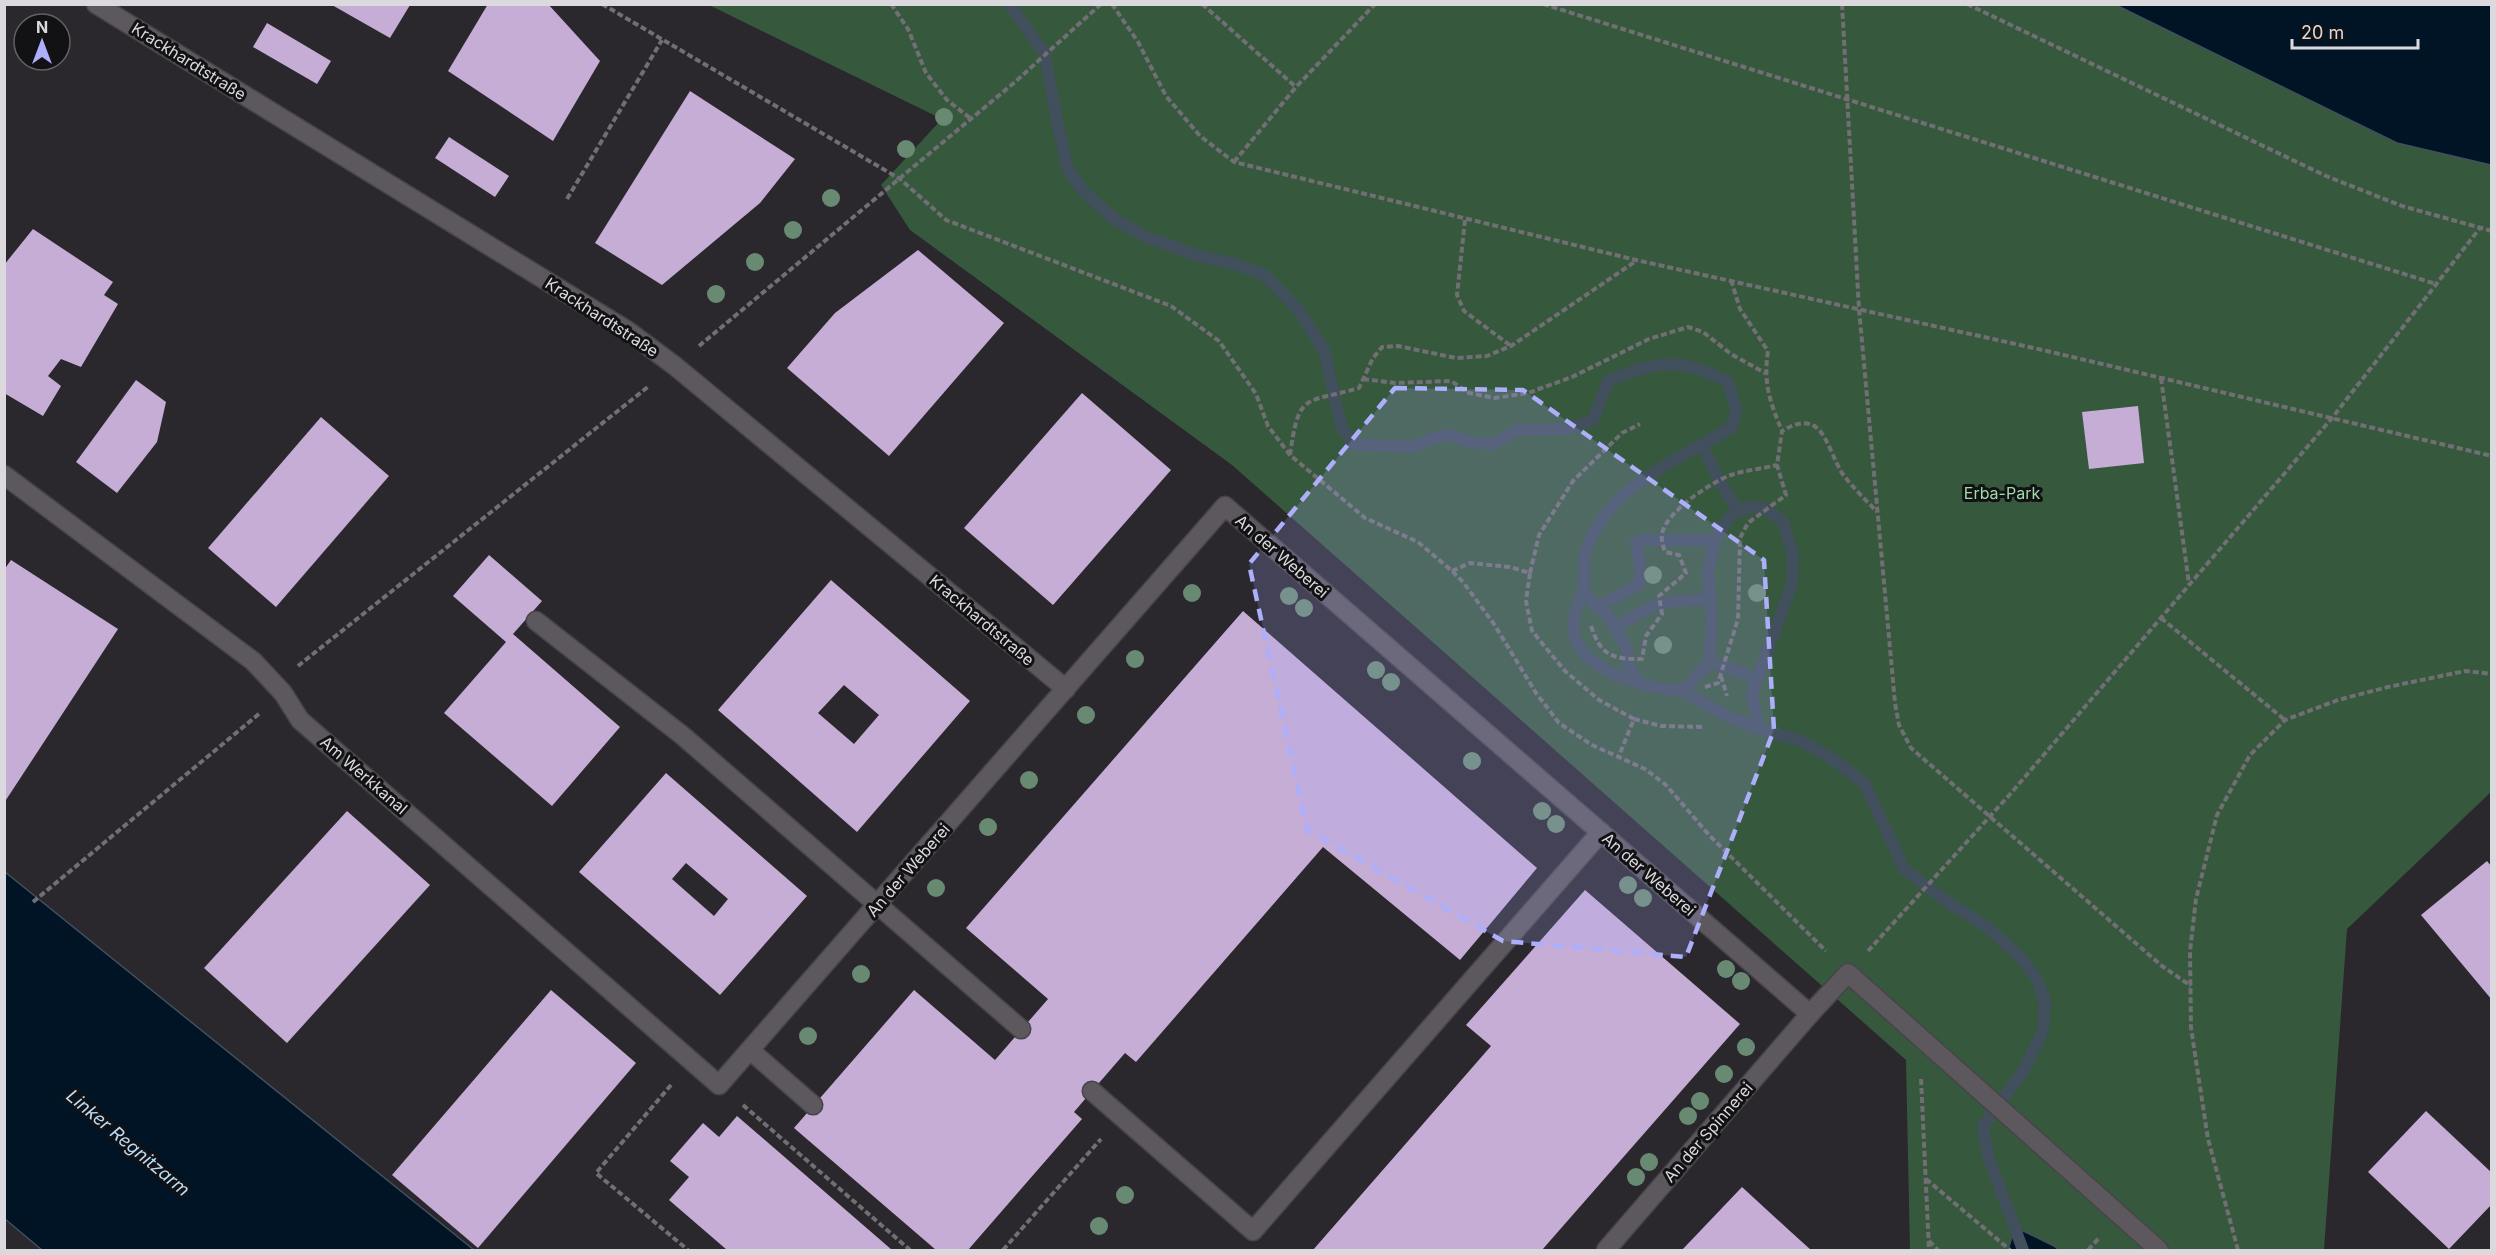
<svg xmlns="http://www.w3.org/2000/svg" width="2496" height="1255" font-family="Inter,sans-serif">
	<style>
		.green { fill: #36593e }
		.water { fill: #001426; stroke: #424f5d; stroke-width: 1.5 }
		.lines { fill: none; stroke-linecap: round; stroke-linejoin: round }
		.stream { stroke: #424f5d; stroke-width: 12 }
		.building { fill: #c6add6; fill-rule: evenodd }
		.service-casing { stroke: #474449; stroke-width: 21 }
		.minor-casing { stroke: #474449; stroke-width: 21 }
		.path { stroke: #716f74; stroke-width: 4; stroke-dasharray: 6 3; stroke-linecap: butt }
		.service { stroke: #5c585e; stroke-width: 18 }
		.minor { stroke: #5c585e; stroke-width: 18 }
		.tree { fill: #698a72 }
		.marked { fill: #adaffb; fill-opacity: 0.2; stroke: #adaffb; stroke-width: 4.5; stroke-dasharray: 12 8; stroke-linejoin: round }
		.labels { text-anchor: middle; stroke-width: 6; stroke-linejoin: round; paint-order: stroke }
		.street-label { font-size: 16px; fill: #dbd9dd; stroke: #121113 }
		.park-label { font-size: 16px; fill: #9ddbaa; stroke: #121113 }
		.water-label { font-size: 18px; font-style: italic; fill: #b8ddfa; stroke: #121113 }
	</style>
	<rect width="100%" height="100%" fill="#2a272d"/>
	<polygon class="green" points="709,5 2116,5 2397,143 2491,165 2491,792 2347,929 2324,1250 1910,1250 1906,1060 1232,465 910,230 881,185 942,119"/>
	<g class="water">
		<polygon points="2116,5 2491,5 2491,165 2397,143"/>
		<polygon points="4,872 5,872 474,1250 42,1250 5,1219"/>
		<polygon points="2015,1227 2054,1246 2059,1250 2008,1250"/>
	</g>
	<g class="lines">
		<g class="stream">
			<path d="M1009 4 1045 54 1058 127 1068 169 1083 191 1114 219 1144 236 1199 256 1234 264 1265 275 1299 311 1324 350 1341 426 1353 444 1412 447 1433 438 1450 435 1472 443 1493 444 1518 430 1567 429 1593 420 1608 381C1656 361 1680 356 1728 382L1736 409 1731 428C1694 450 1653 468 1620 498 1606 512 1592 532 1586 551 1583 563 1585 576 1583 588 1581 599 1574 611 1573 623 1572 671 1646 688 1683 691L1709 662 1712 620 1708 574 1714 540 1731 515 1750 507 1766 509 1783 522 1793 554 1792 584 1752 694 1759 729 1799 740 1833 759 1865 784 1904 869 1949 903 1986 926 2020 957 2037 979 2045 1001 2043 1030 2024 1070 1983 1126 1988 1156 2023 1250"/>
			<polyline points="1702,445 1721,484 1739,512"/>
			<polyline points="1583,588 1592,602 1608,615 1627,650 1629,667 1641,684"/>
			<polyline points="1598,607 1639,584 1641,573 1636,542 1646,540 1714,540"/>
			<polyline points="1615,627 1653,606 1677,601 1710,599"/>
			<polyline points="1709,662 1741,672 1757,681"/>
			<polyline points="1683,691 1725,715 1759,729"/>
		</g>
	</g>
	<g class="building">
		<polygon points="488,4 548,4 600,61 553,141 448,71"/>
		<polygon points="332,5 410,5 390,38"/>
		<polygon points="267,23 331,61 317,84 253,47"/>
		<polygon points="690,91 795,159 760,203 662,285 595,243"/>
		<polygon points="449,137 509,176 495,197 435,158"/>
		<polygon points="33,229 113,282 104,295 118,304 81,367 61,359 48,376 61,386 43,416 4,393 4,265"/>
		<polygon points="918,250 1004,323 889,456 787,368 835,313"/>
		<polygon points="136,380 166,402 157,442 117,493 76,462"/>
		<polygon points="1082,393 1171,470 1053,605 964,528"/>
		<polygon points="2138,406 2144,463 2089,469 2082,412"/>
		<polygon points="321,417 389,476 276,607 208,548"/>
		<polygon points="489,555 542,601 513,634 620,727 552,806 444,713 506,642 453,596"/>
		<polygon points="11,560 118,629 4,803 4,570"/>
		<path d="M831 580 970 701 857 832 718 710ZM844 685 879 715 854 744 818 713Z"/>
		<polygon points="1243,611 1537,868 1460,960 1323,847 1136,1062 1125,1053 1092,1091 1074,1112 1082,1119 968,1250 936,1250 794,1128 914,990 995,1060 1048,999 966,928"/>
		<path d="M666 773 807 896 720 995 579 872ZM686 863 728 899 714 916 672 879Z"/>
		<polygon points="347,811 430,885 287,1043 204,968"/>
		<polygon points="2487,861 2492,867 2492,1000 2421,915"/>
		<polygon points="1585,890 1740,1024 1542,1250 1313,1250 1491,1046 1466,1025"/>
		<polygon points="551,990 636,1063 478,1248 392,1175"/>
		<polygon points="2426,1111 2492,1173 2492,1204 2449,1249 2368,1172"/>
		<polygon points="737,1116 892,1250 727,1250 669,1200 689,1177 670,1161 703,1123 719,1137"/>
		<polygon points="1742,1187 1791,1232 1811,1250 1682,1250"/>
	</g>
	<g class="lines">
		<defs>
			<g id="service">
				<polyline points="536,621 683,736 1021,1029"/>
				<polyline points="1810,1014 1848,973 2159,1250"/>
				<polyline points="751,1051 813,1105"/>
				<polyline points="1092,1091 1253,1231 1601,832"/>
			</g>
			<g id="minor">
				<polyline points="96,4 628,331 675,366 1066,689"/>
				<polyline points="4,475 253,661 283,693 300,720 719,1085 1225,506 1810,1014 1606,1250"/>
			</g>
		</defs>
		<use href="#service" class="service-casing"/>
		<use href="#minor" class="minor-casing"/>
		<g class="path">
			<polyline points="602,4 900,179 946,220 1171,306 1219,341 1256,394 1268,426 1290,455 1365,518 1418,542 1452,571 1463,582 1494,624 1536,693 1559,723 1592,745 1645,769 1666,785 1709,835 1826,951"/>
			<polyline points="891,4 908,29 926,73 947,100 970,118"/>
			<polyline points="1112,4 1138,42 1166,96 1200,136 1234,162 1636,260 2047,351 2492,456"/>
			<polyline points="1202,4 1296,87"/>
			<polyline points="1543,4 2436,284"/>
			<polyline points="1842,4 1859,309 1895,703 1899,725 1911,748 2162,966 2191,986"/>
			<polyline points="1967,4 2326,176 2402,206 2492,231"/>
			<polyline points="1234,162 1296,87 1375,4"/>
			<polyline points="567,199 662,40"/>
			<polyline points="1465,220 1457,295 1464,311 1511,346"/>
			<path d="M1731 280 1740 309 1768 351C1763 383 1770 402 1782 431"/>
			<polyline points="699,346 1015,82 1101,4"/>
			<polyline points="2161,378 2189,584"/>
			<polyline points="1363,379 1395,383 1451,381 1469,393 1495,398 1528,393 1572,377 1649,339 1688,327 1703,332 1731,354 1765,373"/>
			<path d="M1290 455C1299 391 1304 404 1359 388L1373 358 1382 347 1398 346 1456 358 1487 356 1511 346 1636 261"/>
			<polyline points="1452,571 1470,563 1510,567 1530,573 1526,601 1532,631 1565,671 1599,700 1634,719 1618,758"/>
			<polyline points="1530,573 1539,535 1573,481 1622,433 1640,424"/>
			<polyline points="2161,618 2285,720"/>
			<path d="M1591 626C1601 656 1612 659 1642 659L1646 636 1662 614 1659 596 1686 573 1679 555 1665 552C1663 546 1661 541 1662 534 1665 513 1711 482 1731 475 1745 470 1762 469 1777 465"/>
			<polyline points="298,666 649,386"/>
			<polyline points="1721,676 1727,696"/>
			<path d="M1705 687 1718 683 1738 619 1740 538 1748 523 1786 495 1777 465 1782 431C1823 406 1826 447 1842 473 1852 487 1865 499 1877 512"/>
			<polyline points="1634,719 1661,726 1704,727"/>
			<polyline points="33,902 260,713"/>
			<polyline points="1868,951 2012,792 2332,418 2480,228"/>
			<polyline points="1921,1079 1929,1250"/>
			<polyline points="671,1085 596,1173 688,1250"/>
			<polyline points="743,1105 910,1250"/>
			<polyline points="1926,1179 2010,1250"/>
			<polyline points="1929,1241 1938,1250"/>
			<polyline points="1003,1250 1101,1139"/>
			<polyline points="2088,1250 2099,1238"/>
			<polyline points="2238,1250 2208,1139 2191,1028 2190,951 2196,899 2217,815 2250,755 2285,720 2338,700 2388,687 2465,671 2492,674"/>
		</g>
		<use href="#service" class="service"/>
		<use href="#minor" class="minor"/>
	</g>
	<g class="tree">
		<circle cx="944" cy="117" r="9"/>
		<circle cx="906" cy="149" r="9"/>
		<circle cx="831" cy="198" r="9"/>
		<circle cx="793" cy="230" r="9"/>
		<circle cx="755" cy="262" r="9"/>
		<circle cx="716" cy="294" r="9"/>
		<circle cx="1653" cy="575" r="9"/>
		<circle cx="1192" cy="593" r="9"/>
		<circle cx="1757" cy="593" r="9"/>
		<circle cx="1289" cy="596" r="9"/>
		<circle cx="1304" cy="608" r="9"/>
		<circle cx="1663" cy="645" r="9"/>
		<circle cx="1135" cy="659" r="9"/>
		<circle cx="1376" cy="670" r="9"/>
		<circle cx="1391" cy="682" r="9"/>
		<circle cx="1086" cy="715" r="9"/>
		<circle cx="1472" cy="761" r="9"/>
		<circle cx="1029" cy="780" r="9"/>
		<circle cx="1542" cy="811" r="9"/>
		<circle cx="1556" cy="824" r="9"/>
		<circle cx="988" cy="827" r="9"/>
		<circle cx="1628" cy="885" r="9"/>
		<circle cx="936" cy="888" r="9"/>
		<circle cx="1643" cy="898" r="9"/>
		<circle cx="1726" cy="969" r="9"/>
		<circle cx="861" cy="974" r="9"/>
		<circle cx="1741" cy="981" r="9"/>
		<circle cx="808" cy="1036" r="9"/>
		<circle cx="1746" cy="1047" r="9"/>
		<circle cx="1724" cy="1074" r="9"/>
		<circle cx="1700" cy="1101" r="9"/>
		<circle cx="1688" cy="1116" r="9"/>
		<circle cx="1649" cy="1162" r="9"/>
		<circle cx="1636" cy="1177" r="9"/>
		<circle cx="1125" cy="1195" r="9"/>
		<circle cx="1099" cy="1226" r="9"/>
	</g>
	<path class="marked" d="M1395 388 1523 390 1764 560 1774 730 1686 957 1503 941 1307 830 1249 564Z"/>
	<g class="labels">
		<g class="street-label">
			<text transform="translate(189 61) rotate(32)" y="6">Krackhardtstraße</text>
			<text transform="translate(602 317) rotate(33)" y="6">Krackhardtstraße</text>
			<text transform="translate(1282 556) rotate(41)" y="6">An der Weberei</text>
			<text transform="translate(982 620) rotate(40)" y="6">Krackhardtstraße</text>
			<text transform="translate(364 775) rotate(41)" y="6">Am Werkkanal</text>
			<text transform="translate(908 870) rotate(-49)" y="6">An der Weberei</text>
			<text transform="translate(1649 874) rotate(41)" y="6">An der Weberei</text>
			<text transform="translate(1708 1132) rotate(-49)" y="6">An der Spinnerei</text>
		</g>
		<g class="park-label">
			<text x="2002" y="499">Erba-Park</text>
		</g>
		<g class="water-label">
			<text transform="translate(128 1143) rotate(40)" y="6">Linker Regnitzarm</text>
		</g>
	</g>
	<rect width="2496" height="1255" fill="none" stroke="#dbd9dd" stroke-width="12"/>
	<g transform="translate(42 42)"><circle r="28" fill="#121113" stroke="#626164" stroke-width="1.5"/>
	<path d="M0-4.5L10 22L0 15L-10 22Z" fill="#adaffb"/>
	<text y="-9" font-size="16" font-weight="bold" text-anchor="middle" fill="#dbd9dd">N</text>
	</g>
	<path d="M2292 39v9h126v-9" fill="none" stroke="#dbd9dd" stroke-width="3"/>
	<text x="2301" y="39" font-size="18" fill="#dbd9dd" stroke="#121113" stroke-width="4.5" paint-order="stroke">20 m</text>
</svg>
